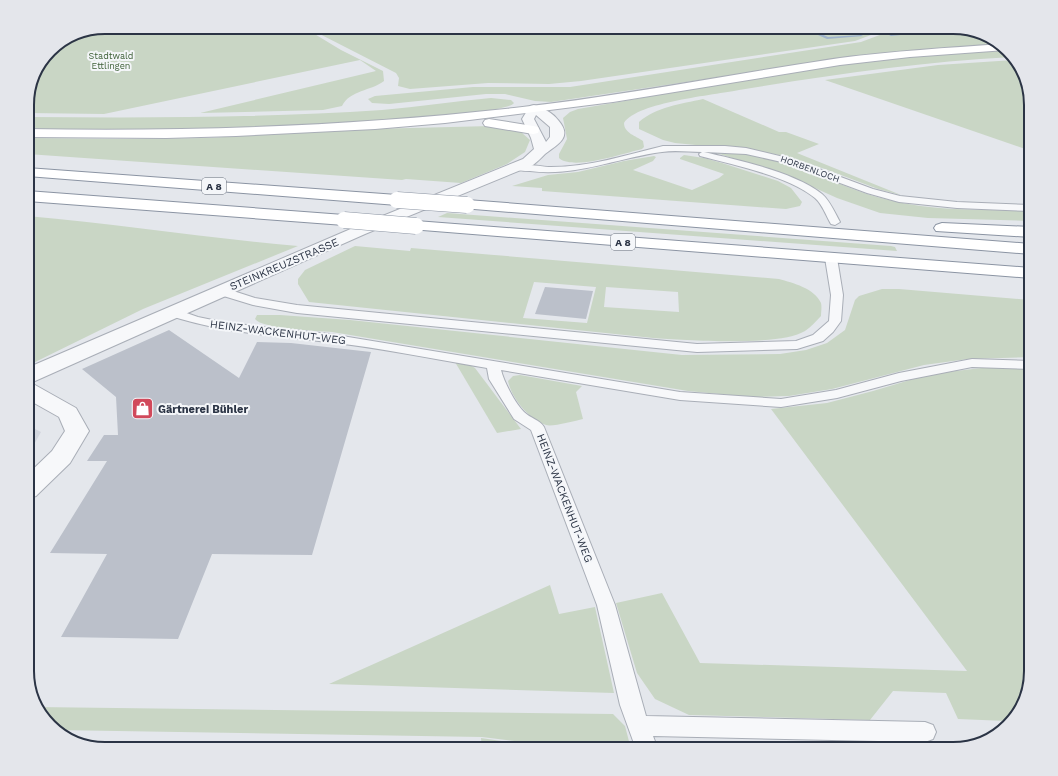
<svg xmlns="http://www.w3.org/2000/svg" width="1058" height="776" font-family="'Work Sans',sans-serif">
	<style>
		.built { fill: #d2d6de }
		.green { fill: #c9d6c5; fill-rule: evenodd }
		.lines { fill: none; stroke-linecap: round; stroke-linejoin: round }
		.stream { fill: #9fb4cc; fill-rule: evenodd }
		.building { fill: #bbc0ca }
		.service-casing { stroke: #a9aeb7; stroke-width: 2 }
		.minor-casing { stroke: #a9aeb7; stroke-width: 2 }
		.tertiary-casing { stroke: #a9aeb7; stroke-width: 2 }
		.secondary-casing { stroke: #a9aeb7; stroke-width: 2 }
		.motorway-casing { stroke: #8b94a3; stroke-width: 2 }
		.service { fill: #f7f8fa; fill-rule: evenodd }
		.minor { fill: #f7f8fa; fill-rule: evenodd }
		.tertiary { fill: #f7f8fa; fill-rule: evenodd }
		.secondary { fill: #fff; fill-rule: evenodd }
		.motorway { fill: #fff; fill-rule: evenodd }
		.motorway-bridge-casing { stroke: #8b94a3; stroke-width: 17; stroke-linecap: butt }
		.motorway-bridge { stroke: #fff; stroke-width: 16 }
		.labels { text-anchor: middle; stroke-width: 4; stroke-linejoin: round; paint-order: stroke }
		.far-park-label { font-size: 9px; fill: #3f6138; stroke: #f4f6f9 }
		.far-street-label { font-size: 9px; fill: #2b3445; stroke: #f4f6f9 }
		.shield { fill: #f4f6f9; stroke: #676e7b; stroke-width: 1 }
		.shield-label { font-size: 10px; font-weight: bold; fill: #2b3445 }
		.street-label { font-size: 11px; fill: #2b3445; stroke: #f4f6f9 }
		.poi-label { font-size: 11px; font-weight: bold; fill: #2b3445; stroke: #f4f6f9; text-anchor: start }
		.rim { fill: none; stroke: #2b3445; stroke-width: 2 }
	</style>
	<rect width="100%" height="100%" fill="#e4e7ec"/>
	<polygon class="built" points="27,425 41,432 27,457"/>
	<g class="green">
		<path d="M105 27H303L341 50 383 71 384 81C371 91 350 90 342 106L323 110 200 113 376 71 360 60 104 114 27 113V99L35 70 53 46Z"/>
		<polygon points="306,27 892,27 855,41 581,81 549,84 488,83 410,89 398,86 399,78 396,73"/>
		<polygon points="901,27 953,27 1002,44 943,48 855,57 551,102 535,101 505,94 486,94 389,104 372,103 368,99 375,96 473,87 570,87 861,42"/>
		<path d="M1006 50 1012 57C920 62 830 75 739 90 715 95 637 102 624 123 624 133 636 136 643 141L644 147 642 149C625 153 573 171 559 158V154L567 139 563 118 570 112 578 109C720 85 861 55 1006 50Z"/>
		<polygon points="1014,60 1023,70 1031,105 1031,151 825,80 938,65"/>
		<path d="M491 98 511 100 514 103C504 120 188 130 148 131 108 131 67 130 27 129V117C145 118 264 118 382 110 419 107 455 101 491 98Z"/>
		<path d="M703 99 779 132H786L819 144 797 153 901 195 878 189 825 169 784 156 758 151 675 143 663 140 639 129V122C656 107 681 104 703 99Z"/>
		<polygon points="492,126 521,132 530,140 525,152 507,164 461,183 406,179 402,180 27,154 27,138 128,139 206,138 369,129"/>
		<path d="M718 151C741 154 767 156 789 164 823 176 854 192 889 200 935 212 984 209 1031 211V221L928 218 880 213 837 198 784 174 713 152Z"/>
		<polygon points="684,155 704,158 722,163 778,181 791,188 802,202 800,206 786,209 542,191 542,188 512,186 548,175 578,172 624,161 654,156 656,157 653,161 633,170 692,190 719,178 724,174 680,159 680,158"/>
		<polygon points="447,213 891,246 895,247 897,251 438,217"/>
		<path d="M27 216C118 224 207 238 298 246L143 309 27 366Z"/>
		<path d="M355 246 410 251 411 248 779 279C793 283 814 288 821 303 822 307 821 312 821 316 816 321 811 327 805 331 779 347 686 340 653 338L309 302 298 284V279L305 270ZM534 282 596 287 587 323 523 318ZM606 287 678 292 679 312 604 307Z"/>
		<path d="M882 289H899L1031 300V357L968 359 924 365 832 389 789 396 751 397 688 391 332 332C318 331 262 329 255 319L257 315H280L350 320 682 355 780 354 806 350 827 343 845 330 855 300 859 296Z"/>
		<polygon points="455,362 468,364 475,368 521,429 497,433"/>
		<polygon points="990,367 1031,367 1031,671 1015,718 1008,724 1006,721 958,719 946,693 893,691 870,720 689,715 655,699 637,673 616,603 662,593 700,663 967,671 771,409 827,403 873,391 930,374"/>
		<path d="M520 375 582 386 576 392 583 419C575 421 552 427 546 425 529 420 511 397 508 381L513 376Z"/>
		<polygon points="550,585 559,614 595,607 614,693 329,684"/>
		<polygon points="36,707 613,714 625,726 631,749 580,749 482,737 55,730"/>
		<polygon points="481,738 557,749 482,749"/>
		<polygon points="841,744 958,748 791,749"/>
	</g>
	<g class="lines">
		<g class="stream">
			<polygon points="800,27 806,27 828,37 861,35 863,36 827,39"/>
			<polygon points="954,27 959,29 891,36 889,35"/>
		</g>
	</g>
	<g class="building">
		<polygon points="545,287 593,291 586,319 535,314"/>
		<polygon points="169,330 239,378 257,342 291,343 371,352 312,555 212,554 178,639 61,637 107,554 50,553 107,461 87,461 104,435 118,435 116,397 82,369"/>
	</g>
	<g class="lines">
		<defs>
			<g id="service">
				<path d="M663 146H725L746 148 792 159 873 189 900 196 957 202 1031 205V211L957 208 899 202 867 193 786 163 746 154 704 152C738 160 794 172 822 194 830 201 835 213 840 222L835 225 831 224C826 216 823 205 815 198 788 176 734 165 700 156L699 154 702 152C689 152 675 150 662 152 617 158 576 177 530 171 524 171 516 171 512 167 517 162 543 167 551 167 589 167 627 155 663 146Z"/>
				<polygon points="831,255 837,258 843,295 841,321 833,332 823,341 797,349 697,352 297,313 253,305 217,294 215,291 217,288 221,287 255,298 297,305 697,344 796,341 813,335 829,321 831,295 825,258"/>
				<path d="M172 308 198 317 227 323 330 334 680 392 781 399 836 390 899 373 972 359 1031 361V369L972 367 901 381 837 398 781 407 680 400 501 370C504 382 515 403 524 412 530 418 540 420 544 427L615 605 646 716 925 722 933 725 936 732 933 739 925 742 653 736 658 749H636L620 705 597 605 531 430 514 419 489 379 487 368C434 359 381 348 328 342 273 335 221 333 168 315L166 312 168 309Z"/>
			</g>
			<polygon id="minor" points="27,383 35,385 76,408 89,431 70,463 36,496 27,499 27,475 52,451 65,431 59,417 27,399"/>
			<path id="tertiary" d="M534 105C543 108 553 113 558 120 574 138 556 145 545 154 541 158 537 162 533 165L365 234 35 381 27 382V368L353 228 523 159 534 149 531 138 522 119 530 106ZM536 115 550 127V137L546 142 534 119Z"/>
			<g id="secondary">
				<path d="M1001 44 1006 50 910 57 840 65 613 102 445 123 375 129 236 136 166 138 27 137V129C190 132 352 126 514 108 623 96 731 74 840 58 893 51 947 48 1001 44Z"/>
				<polygon points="489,119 533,126 538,127 539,130 538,133 533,134 485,126 483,123 485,120"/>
			</g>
			<g id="motorway">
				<polygon points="27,168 397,195 402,197 405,200 402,203 397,205 27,176"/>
				<polygon points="27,191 344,215 350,217 352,220 350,223 344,225 27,201"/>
				<polygon points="467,200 1031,244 1031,254 462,208 459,205 462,202"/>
				<polygon points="416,221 1031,268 1031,278 410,229 408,226 410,223"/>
				<polygon points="942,223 1031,227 1031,237 936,231 934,228 936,225"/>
			</g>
		</defs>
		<use href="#service" class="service-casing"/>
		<use href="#minor" class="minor-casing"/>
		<use href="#tertiary" class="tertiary-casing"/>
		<use href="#secondary" class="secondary-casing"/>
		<use href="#motorway" class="motorway-casing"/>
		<use href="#service" class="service"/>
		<use href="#minor" class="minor"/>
		<use href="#tertiary" class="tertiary"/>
		<use href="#secondary" class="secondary"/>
		<use href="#motorway" class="motorway"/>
		<defs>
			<g id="motorway-bridge">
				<polyline points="397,200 467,205"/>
				<polyline points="344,220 416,226"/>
			</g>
		</defs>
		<use href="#motorway-bridge" class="motorway-bridge-casing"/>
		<use href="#motorway-bridge" class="motorway-bridge"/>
	</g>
	<defs>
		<symbol id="shop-square" viewBox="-11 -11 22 22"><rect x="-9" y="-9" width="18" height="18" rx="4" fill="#d1495b" stroke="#f4f6f9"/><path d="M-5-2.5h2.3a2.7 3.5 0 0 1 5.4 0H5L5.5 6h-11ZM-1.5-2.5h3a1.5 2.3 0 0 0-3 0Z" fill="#fff"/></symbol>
	</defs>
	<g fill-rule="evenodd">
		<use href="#shop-square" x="130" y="396" width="25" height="25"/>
	</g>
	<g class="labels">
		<g class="far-park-label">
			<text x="111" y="59">Stadtwald<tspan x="111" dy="10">Ettlingen</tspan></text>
		</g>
		<g class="far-street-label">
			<text transform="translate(810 169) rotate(20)" y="3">HORBENLOCH</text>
		</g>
		<g class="shield">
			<rect x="202" y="178" width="24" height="16" rx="3"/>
			<rect x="611" y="234" width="24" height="16" rx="3"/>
		</g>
		<g class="shield-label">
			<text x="214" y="190">A 8</text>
			<text x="623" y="246">A 8</text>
		</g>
		<g class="street-label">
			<text transform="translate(284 264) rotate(-23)" y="4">STEINKREUZSTRASSE</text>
			<text transform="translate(278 332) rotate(7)" y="4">HEINZ-WACKENHUT-WEG</text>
			<text transform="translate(565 498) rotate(69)" y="4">HEINZ-WACKENHUT-WEG</text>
		</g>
		<g class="poi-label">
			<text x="158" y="413">Gärtnerei Bühler</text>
		</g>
	</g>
	<path d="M0 0H1058V776H0ZM105 34H953A71 71 0 0 1 1024 105V671A71 71 0 0 1 953 742H105A71 71 0 0 1 34 671V105A71 71 0 0 1 105 34Z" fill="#e4e6eb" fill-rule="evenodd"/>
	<path class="rim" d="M105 34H953A71 71 0 0 1 1024 105V671A71 71 0 0 1 953 742H105A71 71 0 0 1 34 671V105A71 71 0 0 1 105 34Z"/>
</svg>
